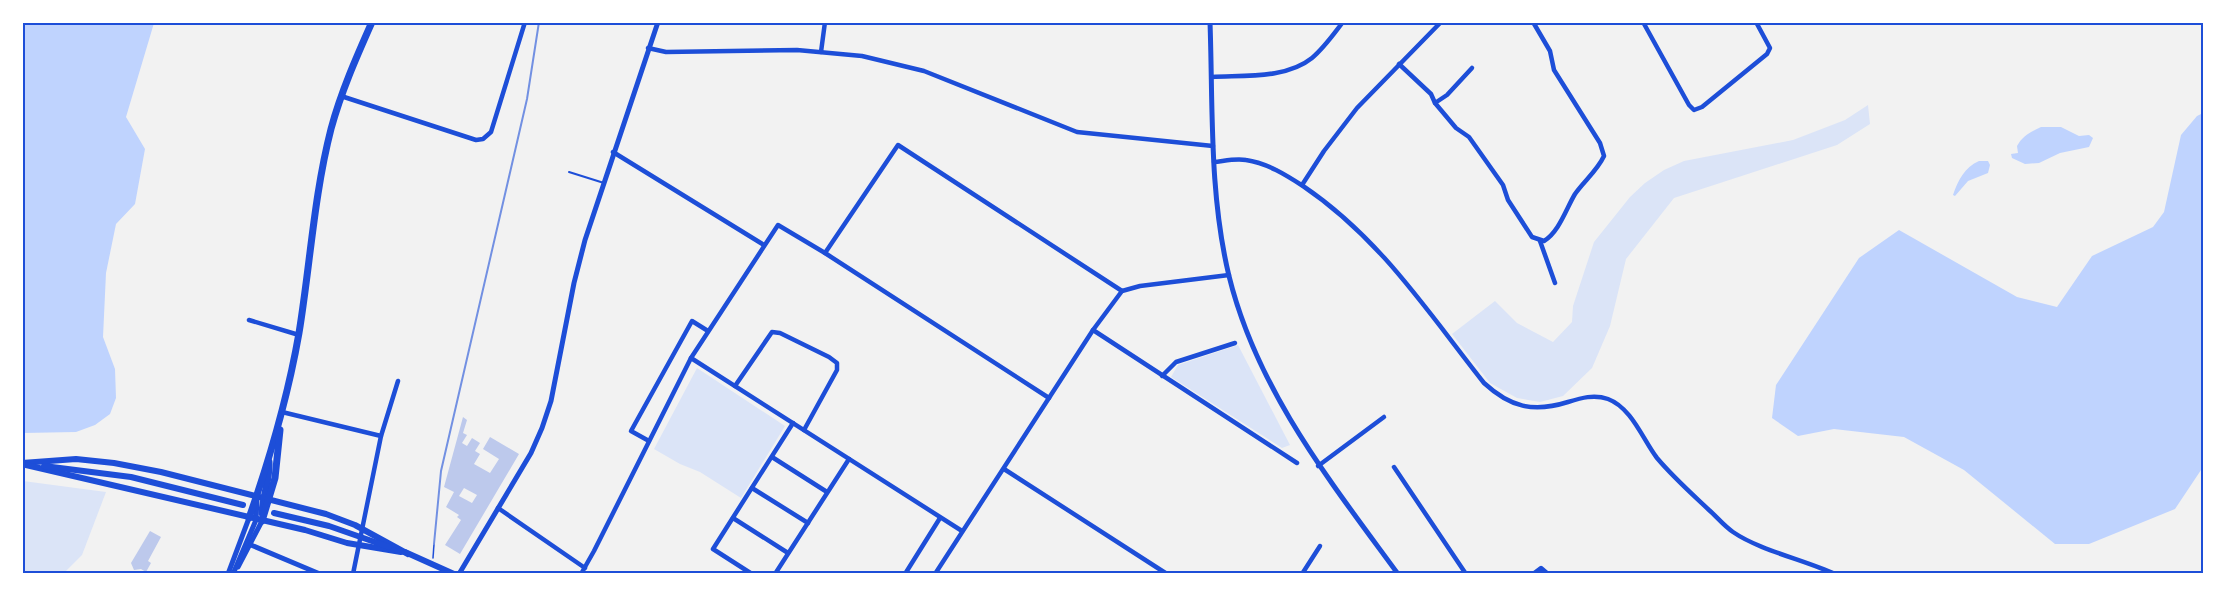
<svg xmlns="http://www.w3.org/2000/svg" width="2226" height="596" font-family="'Roboto Condensed',sans-serif">
	<style>
		.green { fill: #dbe4f7 }
		.water { fill: #bfd3fe }
		.building { fill: #bdc9ec; fill-rule: evenodd }
		.lines { fill: none; stroke-linecap: round; stroke-linejoin: round }
		.path { stroke: #1d4ed8; stroke-width: 1.5 }
		.service { stroke: #1d4ed8; stroke-width: 2 }
		.minor { stroke: #1d4ed8; stroke-width: 4.5 }
		.tertiary { stroke: #1d4ed8; stroke-width: 5 }
		.secondary { stroke: #1d4ed8; stroke-width: 6 }
		.primary { stroke: #1d4ed8; stroke-width: 7 }
		.rail { stroke: #7290e2; stroke-width: 2 }
		.neatline { fill: none; stroke: #1d4ed8; stroke-width: 2 }
	</style>
	<rect width="100%" height="100%" fill="#f2f2f2"/>
	<g class="green">
		<polygon points="1868,105 1870,124 1837,145 1674,198 1626,259 1610,326 1592,368 1563,396 1540,402 1517,398 1490,383 1452,334 1495,301 1517,323 1553,342 1572,322 1573,306 1594,242 1630,197 1645,183 1664,170 1684,161 1793,140 1845,120"/>
		<polygon points="1238,345 1290,445 1282,448 1171,377 1178,365"/>
		<polygon points="697,368 785,426 741,498 700,472 680,464 654,449"/>
		<polygon points="23,481 106,492 82,555 64,573 23,573"/>
	</g>
	<g class="water">
		<polygon points="23,22 154,23 126,117 145,149 135,204 116,224 106,273 103,337 115,369 116,398 110,414 95,425 76,432 23,433"/>
		<polygon points="2203,113 2203,467 2175,509 2089,544 2055,544 1964,470 1904,437 1834,429 1798,436 1772,418 1776,385 1859,258 1899,230 2017,297 2057,307 2092,256 2153,227 2164,212 2181,135 2197,116"/>
		<path d="M2041 127H2061L2079 136 2089 135 2093 138 2089 147 2060 153 2039 163 2025 164 2012 158 2011 154 2018 153 2017 146C2023 135 2031 132 2041 127Z"/>
		<path d="M1979 161H1988L1990 165 1988 173 1968 181 1955 196 1953 195C1958 180 1965 167 1979 161Z"/>
	</g>
	<g class="building">
		<path d="M463 417 467 420 463 433 467 435 462 443 467 446 472 438 480 443 475 451 480 454 474 464 490 473 499 459 483 449 490 437 519 454 460 554 445 545 461 520 457 517 459 515 446 507 454 492 444 487ZM464 488 477 495 472 503 459 496Z"/>
		<polygon points="150,531 161,537 148,561 151,563 146,572 141,569 134,570 131,563"/>
	</g>
	<g class="lines">
		<polyline class="path" points="433,558 434,544"/>
		<polyline class="service" points="569,172 604,183"/>
		<g class="minor">
			<polyline points="1643,22 1689,105 1694,110 1702,107 1767,54 1770,48 1756,22"/>
			<polyline points="648,48 666,52 797,50 862,56 924,71 1077,132 1213,146"/>
			<polyline points="821,52 825,22"/>
			<path d="M1399 64 1431 94 1435 103 1456 128 1469 137 1503 185 1508 200 1532 237 1544 241C1559 232 1566 209 1575 194 1584 181 1597 171 1604 156L1600 143 1554 70 1550 51 1533 22"/>
			<path d="M1212 77C1244 75 1286 79 1312 58 1324 48 1333 35 1343 22"/>
			<polyline points="341,96 476,140 483,139 491,132 525,22"/>
			<polyline points="1435,103 1447,95 1472,68"/>
			<polyline points="613,152 764,245"/>
			<path d="M1214 162C1224 161 1236 158 1246 160 1267 163 1286 175 1303 186 1380 238 1427 311 1484 383 1510 407 1533 413 1568 402 1581 398 1594 394 1608 399 1632 408 1643 440 1657 458 1673 477 1691 493 1709 510 1717 517 1724 526 1733 532 1759 550 1804 560 1835 574"/>
			<polyline points="1302,185 1324,151 1357,108 1441,22"/>
			<polyline points="1540,241 1555,283"/>
			<polyline points="825,253 898,145 1122,291"/>
			<polyline points="249,320 299,335"/>
			<polyline points="1093,330 1297,463"/>
			<polyline points="691,358 962,531"/>
			<polyline points="1162,376 1176,362 1235,343"/>
			<polyline points="735,386 772,332 780,333 829,357 837,363 837,370 804,430"/>
			<polyline points="282,412 381,436"/>
			<polyline points="649,441 631,431 692,321 708,331"/>
			<polyline points="772,457 827,492"/>
			<polyline points="1318,466 1384,417"/>
			<polyline points="1394,467 1466,574"/>
			<polyline points="1004,469 1167,574"/>
			<polyline points="752,488 808,523"/>
			<polyline points="498,508 585,568"/>
			<polyline points="733,518 788,553"/>
			<polyline points="353,574 381,436 398,381"/>
			<polyline points="581,574 594,551 691,358 778,225 825,253 1049,398"/>
			<polyline points="752,574 713,549 793,423"/>
			<polyline points="775,574 849,459"/>
			<polyline points="905,574 940,518"/>
			<polyline points="935,574 1093,330 1122,291 1140,286 1229,275"/>
			<polyline points="1302,574 1320,546"/>
			<polyline points="1533,574 1541,568 1548,574"/>
		</g>
		<g class="tertiary">
			<path d="M1210 22C1213 107 1209 193 1229 276 1257 390 1330 481 1398 574"/>
			<polyline points="251,545 320,574"/>
			<polyline points="238,567 262,521"/>
			<polyline points="228,574 249,518"/>
			<polyline points="233,574 256,520 257,499"/>
			<polyline points="459,574 531,453 542,428 551,401 574,283 585,240 658,22"/>
		</g>
		<g class="secondary">
			<polyline points="22,463 76,459 114,463 161,472 326,514 355,525 408,554"/>
			<polyline points="26,465 305,530 347,543 401,552"/>
			<polyline points="44,466 131,477 243,505"/>
			<polyline points="274,513 329,526 389,547"/>
			<polyline points="405,552 454,574"/>
		</g>
		<g class="primary">
			<path d="M262 513C263 495 270 479 269 462"/>
			<path d="M249 518C270 458 288 396 299 333 310 266 314 195 331 129 341 92 356 58 372 22"/>
			<polyline points="262,521 275,478 280,430"/>
		</g>
		<polyline class="rail" points="434,544 441,471 527,99 539,22"/>
	</g>
	<rect width="2226" height="596" fill="none" stroke="#ffffff" stroke-width="48"/>
	<rect x="24" y="24" width="2178" height="548" class="neatline"/>
</svg>
